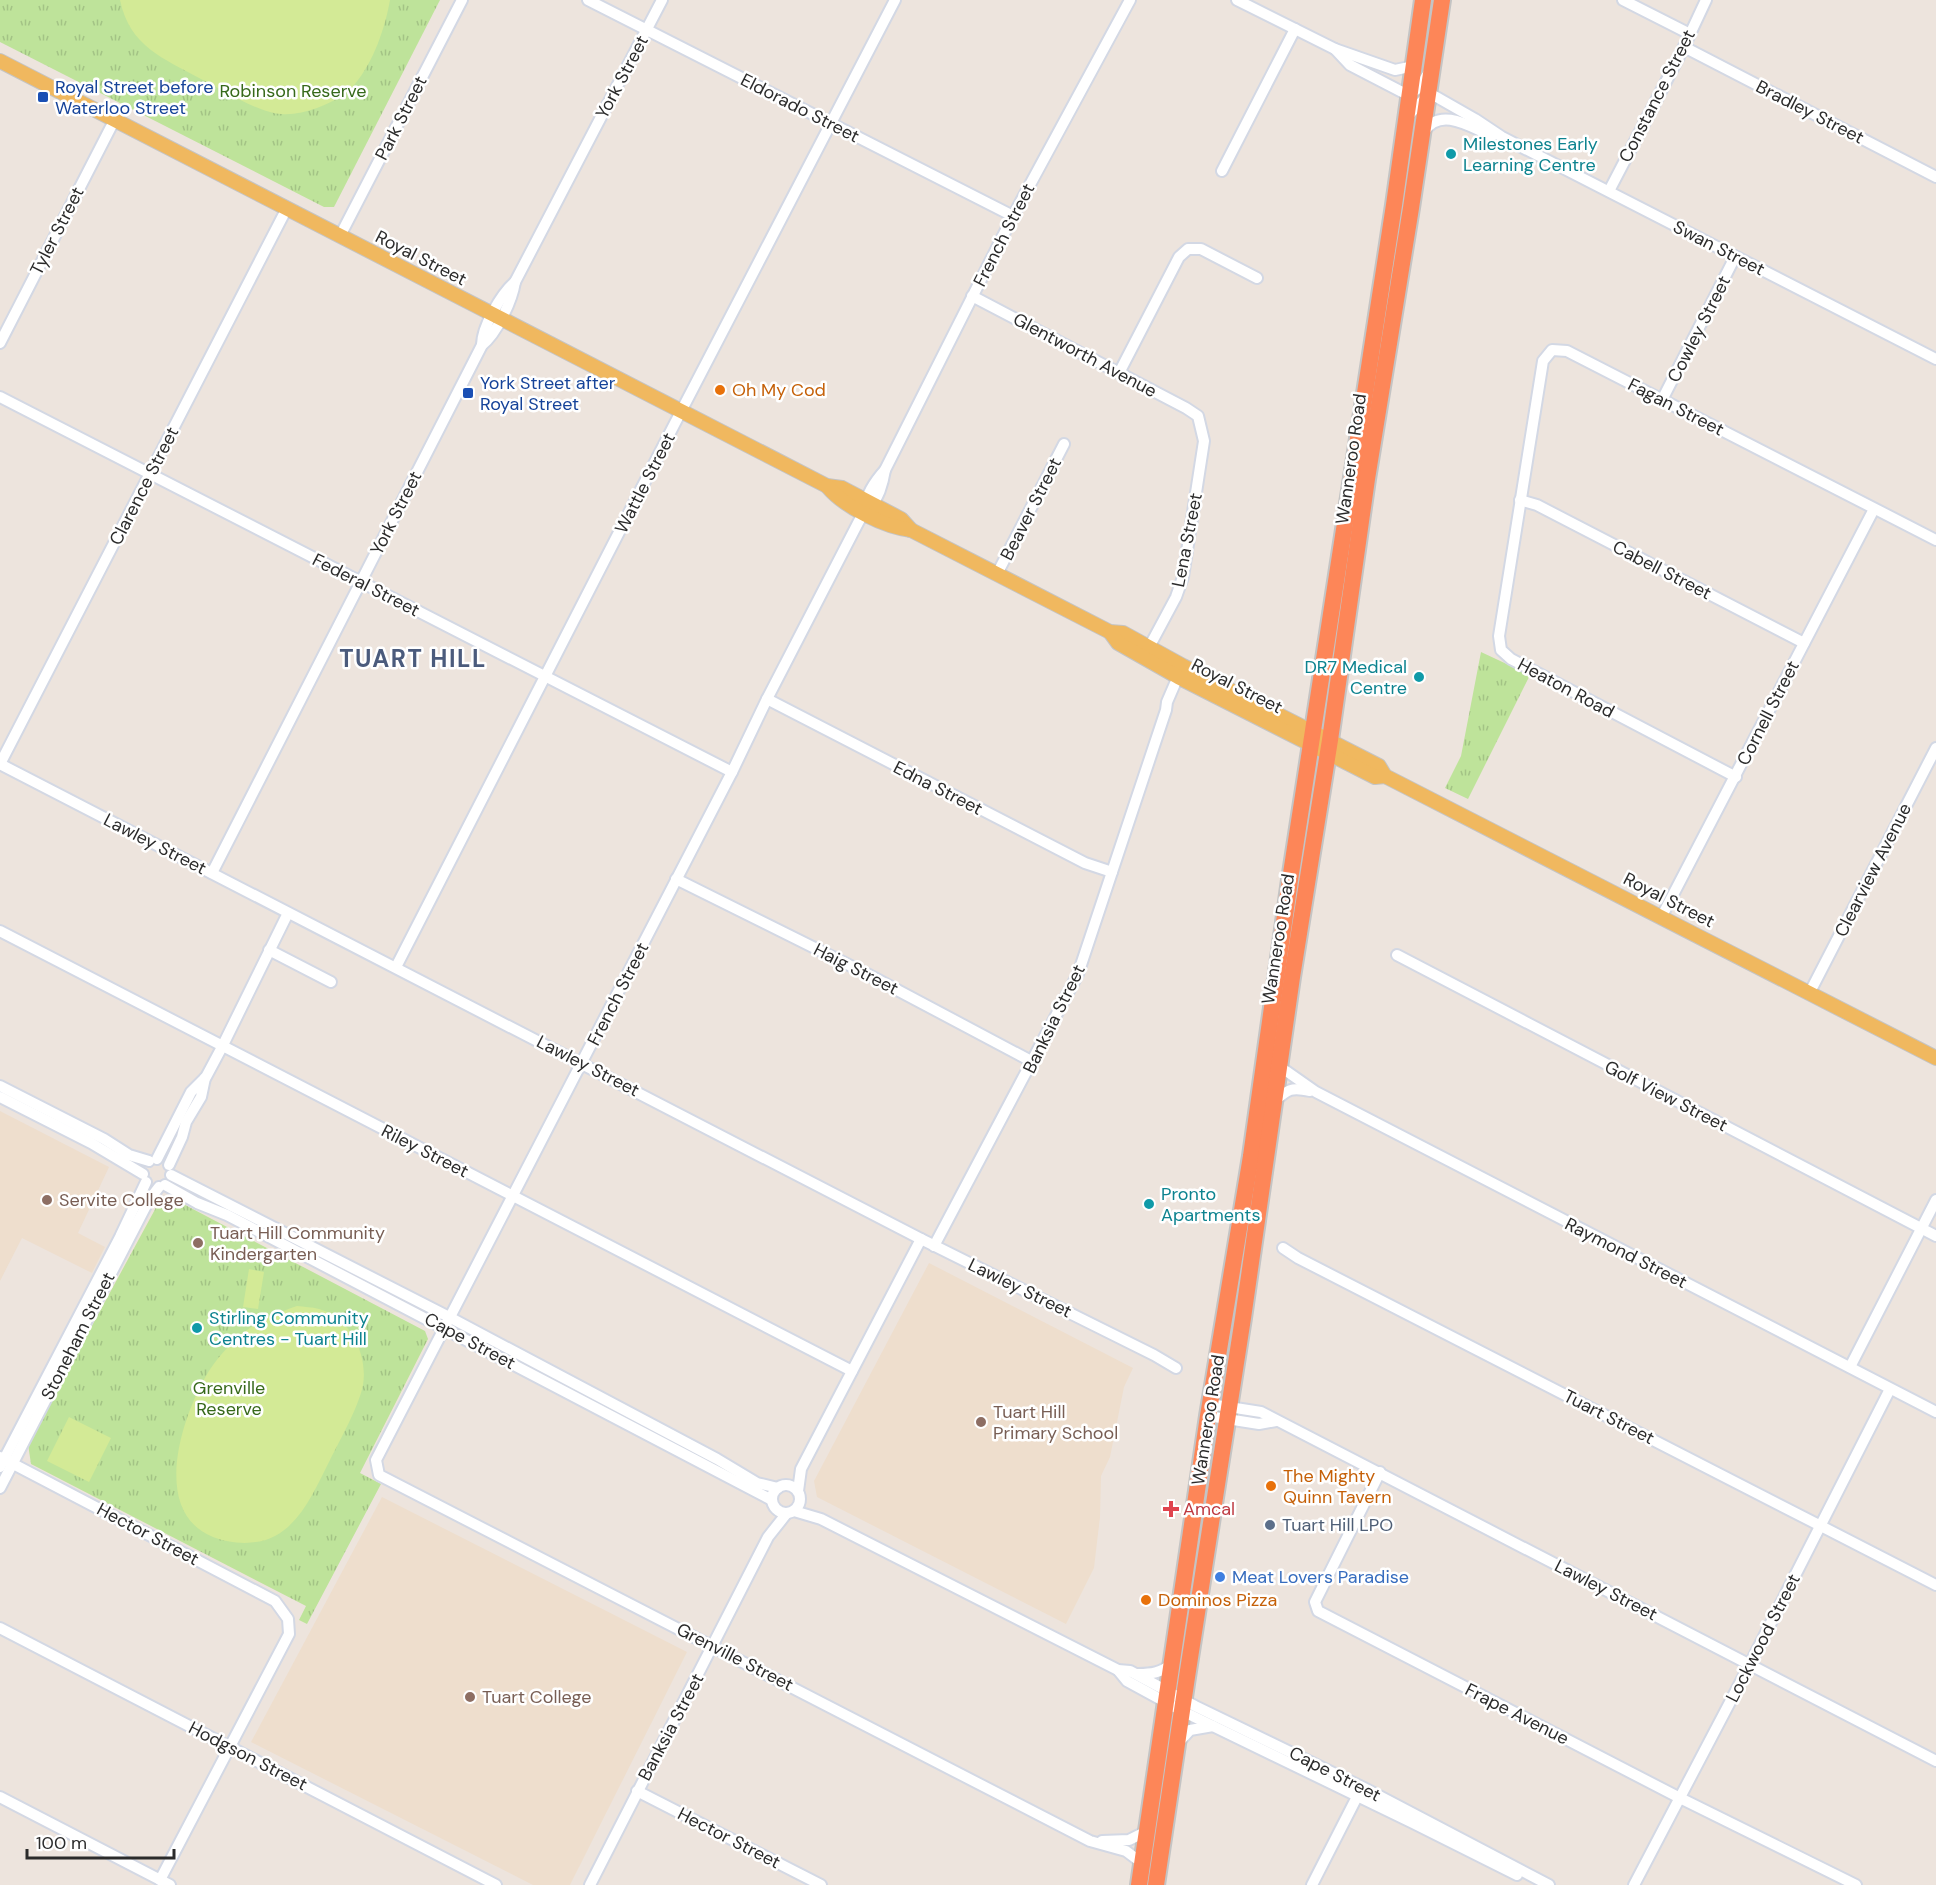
<svg xmlns="http://www.w3.org/2000/svg" width="1936" height="1885" font-family="'DM Sans',sans-serif">
	<style>
		.education { fill: #eedecd }
		.park { fill: url(#park-tufts) }
		.pitch { fill: #d3ea96 }
		.lines { fill: none; stroke-linecap: round; stroke-linejoin: round }
		.minor-casing { stroke: #d3d8e4; stroke-width: 14 }
		.major-casing { stroke: #c4c4c4; stroke-width: 16 }
		.highway-casing { stroke: #c4c4c4; stroke-width: 20 }
		.minor { stroke: #fff; stroke-width: 10 }
		.major { stroke: #f0b85f; stroke-width: 14 }
		.highway { stroke: #fd8658; stroke-width: 16 }
		.transit-dot { fill: #1a4fb4; stroke: #fff; stroke-width: 2 }
		.culture-dot { fill: #0f9aa8; stroke: #fff; stroke-width: 2 }
		.food-dot { fill: #e8710a; stroke: #fff; stroke-width: 2 }
		.education-dot { fill: #8d6e63; stroke: #fff; stroke-width: 2 }
		.health-dot { fill: #e0444e; stroke: #fff; stroke-width: 2 }
		.service-dot { fill: #5c6f8a; stroke: #fff; stroke-width: 2 }
		.shop-dot { fill: #3f7fe0; stroke: #fff; stroke-width: 2 }
		.labels { text-anchor: middle; stroke-width: 5; stroke-linejoin: round; paint-order: stroke }
		.street-label { font-size: 18px; fill: #2b2b2b; stroke: #fff }
		.transit-label { font-size: 18px; fill: #164399; stroke: #fff; text-anchor: start }
		.park-label { font-size: 18px; fill: #37691b; stroke: #fff }
		.culture-label { font-size: 18px; fill: #0d838f; stroke: #fff; text-anchor: start }
		.food-label { font-size: 18px; fill: #c56008; stroke: #fff; text-anchor: start }
		.education-label { font-size: 18px; fill: #785e54; stroke: #fff; text-anchor: start }
		.health-label { font-size: 18px; fill: #be3a42; stroke: #fff; text-anchor: start }
		.service-label { font-size: 18px; fill: #4e5e75; stroke: #fff; text-anchor: start }
		.shop-label { font-size: 18px; fill: #366cbe; stroke: #fff; text-anchor: start }
		.district-label { font-size: 24px; font-weight: bold; letter-spacing: 1.5px; fill: #4b5b7c; stroke: #fff }
	</style>
	<defs>
		<pattern id="park-tufts" width="24" height="20" patternUnits="userSpaceOnUse" patternTransform="scale(1.5)"><rect width="24" height="20" fill="#bee39a"/><path d="M3 7l-1-3M5 7V3M7 7l1-3M15 17l-1-3M17 17v-4M19 17l1-3" fill="none" stroke="#a3c385"/></pattern>
	</defs>
	<rect width="100%" height="100%" fill="#ede4dd"/>
	<g class="education">
		<polygon points="0,1111 109,1167 78,1233 105,1247 92,1273 22,1238 0,1281"/>
		<polygon points="929,1263 1133,1368 1124,1387 1110,1457 1101,1476 1100,1517 1094,1568 1066,1624 817,1497 814,1481"/>
		<polygon points="382,1497 687,1652 570,1885 533,1885 251,1742"/>
	</g>
	<g class="park">
		<polygon points="0,0 440,0 334,207 324,207 0,42"/>
		<polygon points="1481,652 1530,675 1468,799 1445,788 1461,756"/>
		<polygon points="170,1197 425,1331 428,1339 360,1473 381,1484 307,1624 299,1620 306,1606 31,1464 28,1444 159,1202"/>
	</g>
	<g class="pitch">
		<path d="M120 0H390C385 28 374 61 355 84 346 96 330 103 317 108 305 112 293 115 281 114 259 113 221 89 201 79 163 58 130 47 120 0Z"/>
		<polygon points="249,1269 264,1272 258,1309 243,1307"/>
		<path d="M297 1306C304 1307 312 1307 319 1309 351 1318 368 1355 363 1385 359 1406 340 1440 330 1460 316 1487 303 1521 275 1536 257 1546 231 1544 213 1537 151 1512 181 1419 206 1376 212 1365 222 1353 231 1344 250 1324 271 1315 297 1306Z"/>
		<polygon points="69,1417 111,1438 89,1482 47,1461"/>
	</g>
	<g class="lines">
		<defs>
			<g id="minor">
				<polyline points="588,0 1013,216"/>
				<polyline points="1237,0 1335,49 1395,70 1414,66"/>
				<polyline points="1623,0 1690,34"/>
				<polyline points="1684,47 1936,177"/>
				<path d="M1335 49 1350 65 1404 93C1417 96 1423 81 1429 72"/>
				<polyline points="1408,116 1428,95 1433,95 1475,119 1502,137 1936,359"/>
				<path d="M1424 132C1440 106 1471 127 1492 136"/>
				<polyline points="1222,171 1295,29"/>
				<polyline points="1609,191 1684,47 1706,0"/>
				<polyline points="340,236 462,0"/>
				<polyline points="972,296 1186,408 1198,416 1204,441 1183,577 1176,597 1146,653"/>
				<polyline points="0,343 115,119"/>
				<path d="M482 345C482 327 501 294 515 282"/>
				<polyline points="1119,373 1179,257 1188,249 1201,249 1257,278"/>
				<polyline points="0,397 732,772"/>
				<polyline points="1662,400 1735,257"/>
				<path d="M885 470C883 482 880 495 872 505 868 511 863 514 859 521L767 699 732 772 376 1460 379 1475 1090 1841 1126 1851 1142 1863"/>
				<polyline points="1520,500 1537,505 1804,643"/>
				<path d="M865 506C867 493 876 480 885 470L1013 216 1130 0"/>
				<polyline points="997,574 1064,444"/>
				<polyline points="767,699 1085,863 1112,872"/>
				<polyline points="0,764 921,1239 1154,1355 1176,1368"/>
				<polyline points="0,764 287,208"/>
				<polyline points="1736,777 1511,659 1501,650 1499,636 1543,361 1552,350 1567,351 1936,540"/>
				<path d="M212 873 482 345C497 333 512 301 515 282L662 0"/>
				<polyline points="676,879 867,974 1033,1062"/>
				<polyline points="1662,916 1874,509"/>
				<polyline points="0,931 852,1371"/>
				<polyline points="269,950 331,982"/>
				<polyline points="1397,955 1936,1236"/>
				<polyline points="396,967 674,425 895,0"/>
				<polyline points="1810,992 1936,748"/>
				<polyline points="1279,1066 1316,1092 1936,1412"/>
				<polyline points="0,1086 104,1139 129,1155 149,1161"/>
				<polyline points="0,1097 91,1143 143,1174"/>
				<path d="M1274 1102C1288 1089 1291 1087 1310 1091"/>
				<polyline points="157,1159 191,1092 206,1077 222,1047 288,913"/>
				<polyline points="169,1165 182,1137 186,1122 201,1097 205,1078"/>
				<polyline points="171,1175 449,1317 717,1459 757,1483 778,1488"/>
				<polyline points="165,1185 197,1203 227,1215 772,1500"/>
				<polyline points="934,1246 1078,974 1166,710 1167,702 1180,672"/>
				<polyline points="1283,1248 1298,1258 1936,1585"/>
				<polyline points="1850,1367 1936,1200"/>
				<polyline points="1210,1404 1261,1412 1936,1761"/>
				<polyline points="1208,1416 1259,1424 1276,1421"/>
				<polyline points="0,1457 275,1601 288,1619 289,1634 160,1880"/>
				<polyline points="0,1467 120,1237 146,1182"/>
				<polyline points="1380,1472 1315,1602 1318,1611 1680,1798 1856,1885"/>
				<circle cx="786" cy="1499" r="14"/>
				<polyline points="0,1488 149,1200 159,1187"/>
				<polyline points="798,1491 801,1469 921,1239"/>
				<polyline points="794,1511 821,1519 1118,1670 1130,1671 1195,1706 1362,1787 1549,1885"/>
				<polyline points="0,1628 496,1885"/>
				<polyline points="1118,1670 1127,1681 1182,1711 1413,1823 1517,1875"/>
				<path d="M1138 1674C1151 1674 1161 1673 1171 1664"/>
				<polyline points="1178,1743 1190,1730 1213,1726"/>
				<polyline points="637,1791 821,1885"/>
				<polyline points="0,1797 170,1885"/>
				<polyline points="1102,1841 1129,1840 1147,1831"/>
				<polyline points="590,1885 768,1537 787,1513"/>
				<polyline points="1312,1885 1361,1789"/>
				<polyline points="1634,1885 1750,1664 1890,1389"/>
			</g>
			<g id="major">
				<polyline points="0,61 827,486 842,488 901,519 911,530"/>
				<path d="M827 486C844 507 885 527 911 530L1110 632 1123 633 1183 666 1379 766 1385 776 1936 1058"/>
				<polyline points="1110,632 1118,643 1178,677 1375,777 1385,776"/>
			</g>
			<g id="highway">
				<polyline points="1139,1885 1208,1416 1251,1156 1290,880 1394,205 1423,0"/>
				<polyline points="1156,1885 1187,1677 1243,1318 1292,977 1330,740 1367,479 1411,208 1442,0"/>
			</g>
		</defs>
		<use href="#minor" class="minor-casing"/>
		<use href="#major" class="major-casing"/>
		<use href="#highway" class="highway-casing"/>
		<use href="#minor" class="minor"/>
		<use href="#major" class="major"/>
		<use href="#highway" class="highway"/>
	</g>
	<g class="transit-dot">
		<rect x="37" y="91" width="12" height="12" rx="3"/>
		<rect x="462" y="387" width="12" height="12" rx="3"/>
	</g>
	<g class="culture-dot">
		<circle cx="1451" cy="154" r="6"/>
		<circle cx="1419" cy="677" r="6"/>
		<circle cx="1149" cy="1204" r="6"/>
		<circle cx="197" cy="1328" r="6"/>
	</g>
	<g class="food-dot">
		<circle cx="720" cy="390" r="6"/>
		<circle cx="1271" cy="1486" r="6"/>
		<circle cx="1146" cy="1600" r="6"/>
	</g>
	<g class="education-dot">
		<circle cx="47" cy="1200" r="6"/>
		<circle cx="198" cy="1243" r="6"/>
		<circle cx="981" cy="1422" r="6"/>
		<circle cx="470" cy="1697" r="6"/>
	</g>
	<path class="health-dot" d="M1168 1500h6v6h6v6h-6v6h-6v-6h-6v-6h6z"/>
	<circle class="service-dot" cx="1270" cy="1525" r="6"/>
	<circle class="shop-dot" cx="1220" cy="1577" r="6"/>
	<g class="labels">
		<g class="street-label">
			<text transform="translate(622 77) rotate(-62)" y="6">York Street</text>
			<text transform="translate(1657 96) rotate(-63)" y="6">Constance Street</text>
			<text transform="translate(800 108) rotate(27)" y="6">Eldorado Street</text>
			<text transform="translate(1810 112) rotate(27)" y="6">Bradley Street</text>
			<text transform="translate(401 118) rotate(-63)" y="6">Park Street</text>
			<text transform="translate(57 231) rotate(-63)" y="6">Tyler Street</text>
			<text transform="translate(1004 235) rotate(-63)" y="6">French Street</text>
			<text transform="translate(1719 248) rotate(27)" y="6">Swan Street</text>
			<text transform="translate(421 258) rotate(27)" y="6">Royal Street</text>
			<text transform="translate(1699 329) rotate(-63)" y="6">Cowley Street</text>
			<text transform="translate(1085 355) rotate(28)" y="6">Glentworth Avenue</text>
			<text transform="translate(1676 407) rotate(27)" y="6">Fagan Street</text>
			<text transform="translate(1351 459) rotate(-82)" y="6">Wanneroo Road</text>
			<text transform="translate(645 483) rotate(-63)" y="6">Wattle Street</text>
			<text transform="translate(144 486) rotate(-63)" y="6">Clarence Street</text>
			<text transform="translate(1031 509) rotate(-63)" y="6">Beaver Street</text>
			<text transform="translate(396 513) rotate(-63)" y="6">York Street</text>
			<text transform="translate(1187 540) rotate(-79)" y="6">Lena Street</text>
			<text transform="translate(1662 570) rotate(27)" y="6">Cabell Street</text>
			<text transform="translate(366 585) rotate(27)" y="6">Federal Street</text>
			<text transform="translate(1237 686) rotate(27)" y="6">Royal Street</text>
			<text transform="translate(1566 688) rotate(28)" y="6">Heaton Road</text>
			<text transform="translate(1768 713) rotate(-63)" y="6">Cornell Street</text>
			<text transform="translate(938 788) rotate(27)" y="6">Edna Street</text>
			<text transform="translate(155 844) rotate(27)" y="6">Lawley Street</text>
			<text transform="translate(1873 870) rotate(-63)" y="6">Clearview Avenue</text>
			<text transform="translate(1669 900) rotate(27)" y="6">Royal Street</text>
			<text transform="translate(1278 939) rotate(-81)" y="6">Wanneroo Road</text>
			<text transform="translate(856 969) rotate(27)" y="6">Haig Street</text>
			<text transform="translate(618 994) rotate(-63)" y="6">French Street</text>
			<text transform="translate(1054 1019) rotate(-64)" y="6">Banksia Street</text>
			<text transform="translate(588 1066) rotate(27)" y="6">Lawley Street</text>
			<text transform="translate(1666 1096) rotate(27)" y="6">Golf View Street</text>
			<text transform="translate(425 1151) rotate(27)" y="6">Riley Street</text>
			<text transform="translate(1626 1253) rotate(27)" y="6">Raymond Street</text>
			<text transform="translate(1020 1288) rotate(26)" y="6">Lawley Street</text>
			<text transform="translate(78 1336) rotate(-63)" y="6">Stoneham Street</text>
			<text transform="translate(470 1341) rotate(28)" y="6">Cape Street</text>
			<text transform="translate(1609 1417) rotate(27)" y="6">Tuart Street</text>
			<text transform="translate(1208 1420) rotate(-81)" y="6">Wanneroo Road</text>
			<text transform="translate(148 1534) rotate(28)" y="6">Hector Street</text>
			<text transform="translate(1606 1590) rotate(27)" y="6">Lawley Street</text>
			<text transform="translate(1763 1638) rotate(-63)" y="6">Lockwood Street</text>
			<text transform="translate(735 1657) rotate(27)" y="6">Grenville Street</text>
			<text transform="translate(1517 1714) rotate(27)" y="6">Frape Avenue</text>
			<text transform="translate(671 1727) rotate(-62)" y="6">Banksia Street</text>
			<text transform="translate(248 1756) rotate(27)" y="6">Hodgson Street</text>
			<text transform="translate(1335 1774) rotate(27)" y="6">Cape Street</text>
			<text transform="translate(729 1838) rotate(27)" y="6">Hector Street</text>
		</g>
		<g class="transit-label">
			<text x="55" y="93">Royal Street before<tspan x="55" dy="21">Waterloo Street</tspan></text>
			<text x="480" y="389">York Street after<tspan x="480" dy="21">Royal Street</tspan></text>
		</g>
		<g class="park-label">
			<text x="293" y="97">Robinson Reserve</text>
			<text x="229" y="1394">Grenville<tspan x="229" dy="21">Reserve</tspan></text>
		</g>
		<g class="culture-label">
			<text x="1463" y="150">Milestones Early<tspan x="1463" dy="21">Learning Centre</tspan></text>
			<text x="1407" y="673" text-anchor="end">DR7 Medical<tspan x="1407" dy="21">Centre</tspan></text>
			<text x="1161" y="1200">Pronto<tspan x="1161" dy="21">Apartments</tspan></text>
			<text x="209" y="1324">Stirling Community<tspan x="209" dy="21">Centres - Tuart Hill</tspan></text>
		</g>
		<g class="food-label">
			<text x="732" y="396">Oh My Cod</text>
			<text x="1283" y="1482">The Mighty<tspan x="1283" dy="21">Quinn Tavern</tspan></text>
			<text x="1158" y="1606">Dominos Pizza</text>
		</g>
		<g class="education-label">
			<text x="59" y="1206">Servite College</text>
			<text x="210" y="1239">Tuart Hill Community<tspan x="210" dy="21">Kindergarten</tspan></text>
			<text x="993" y="1418">Tuart Hill<tspan x="993" dy="21">Primary School</tspan></text>
			<text x="482" y="1703">Tuart College</text>
		</g>
		<g class="health-label">
			<text x="1183" y="1515">Amcal</text>
		</g>
		<g class="service-label">
			<text x="1282" y="1531">Tuart Hill LPO</text>
		</g>
		<g class="shop-label">
			<text x="1232" y="1583">Meat Lovers Paradise</text>
		</g>
		<g class="district-label">
			<text x="413" y="667">TUART HILL</text>
		</g>
	</g>
	<path d="M27 1849v9h147v-9" fill="none" stroke="#2b2b2b" stroke-width="3"/>
	<text x="36" y="1849" font-size="18" fill="#2b2b2b" stroke="#ffffff" stroke-width="4.5" paint-order="stroke">100 m</text>
</svg>
